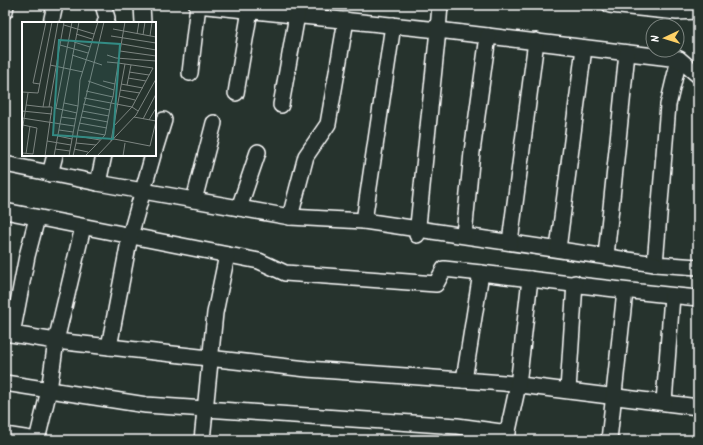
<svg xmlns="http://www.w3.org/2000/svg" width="703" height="445" font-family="Kalam,sans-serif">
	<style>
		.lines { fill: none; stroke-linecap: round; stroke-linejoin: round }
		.street-casing { stroke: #fff; stroke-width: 18 }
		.street { stroke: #26332d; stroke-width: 15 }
		.inset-road { fill: none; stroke: #7d8581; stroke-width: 1 }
		.view { fill: #338b84; fill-opacity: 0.15; stroke: #338b84; stroke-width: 2 }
		.inset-edge { fill: none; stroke: #fff; stroke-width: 2 }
	</style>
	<rect width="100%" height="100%" fill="#26332d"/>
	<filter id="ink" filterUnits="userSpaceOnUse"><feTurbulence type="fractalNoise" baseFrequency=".025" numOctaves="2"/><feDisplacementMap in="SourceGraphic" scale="8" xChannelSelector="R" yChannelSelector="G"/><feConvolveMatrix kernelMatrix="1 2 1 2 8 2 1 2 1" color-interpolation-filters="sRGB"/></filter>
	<g filter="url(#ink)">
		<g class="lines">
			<defs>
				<g id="street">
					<polyline points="103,5 107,18 105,23"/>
					<polyline points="142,5 143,23"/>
					<polyline points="197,5 438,30 440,5"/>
					<polyline points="610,5 677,12 698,11"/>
					<polyline points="5,11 6,5"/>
					<polyline points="51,23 55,5"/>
					<polyline points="679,59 668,105 655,264 698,267"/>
					<polyline points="190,73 198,5"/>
					<polyline points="236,93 250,10"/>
					<polyline points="281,105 297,15"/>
					<polyline points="155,149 164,120"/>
					<polyline points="5,164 98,183 290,217 364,221 655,264"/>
					<polyline points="50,174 55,155"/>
					<polyline points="98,183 104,155"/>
					<polyline points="194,200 214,123"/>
					<polyline points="239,208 258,152"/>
					<polyline points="5,211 259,261 285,273 436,284 444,269 481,273 464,380"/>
					<polyline points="290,217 306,156 328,124 346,20"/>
					<polyline points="364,221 393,25"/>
					<polyline points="417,235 438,30 679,59 698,75"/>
					<polyline points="464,235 472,152 488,36"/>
					<polyline points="510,242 536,41"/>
					<polyline points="558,249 584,48"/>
					<polyline points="606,256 627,53"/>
					<path d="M481 273C553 282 626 291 698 298"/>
					<polyline points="5,333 56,341 307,369 504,383 698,407"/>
					<polyline points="12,334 27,256 37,218"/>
					<polyline points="109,347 130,236 153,155"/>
					<polyline points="5,383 146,405 457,426 508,433"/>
					<polyline points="568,390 575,283"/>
					<polyline points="664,402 672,296"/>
					<polyline points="5,435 37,440"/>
					<polyline points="37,440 49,390 56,341 83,227"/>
					<polyline points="202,440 215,313 227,255"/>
					<polyline points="506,440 518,385 530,279"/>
					<polyline points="609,440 625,291"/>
				</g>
			</defs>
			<use href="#street" class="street-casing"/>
			<use href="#street" class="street"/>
		</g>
	</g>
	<g transform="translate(22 22)">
		<rect width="134" height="134" fill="#26332d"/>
		<path class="inset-road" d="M103 0 98 29 134 34M42 3 72 12M91 7 134 15M54 12 70 17M115 12 117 0M121 13 123 0M89 14 134 21M128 14 130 0M52 20 68 25M100 22 134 28M38 23 66 31M50 33 80 43M85 33 94 36 134 39M85 40 96 41 131 46 110 85 89 81 91 75 92 68 94 55 95 49 96 41 98 29M28 43 61 50M107 50 127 53M106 56 124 59M66 59 92 68M81 59 93 62M18 62 11 61 24 0M99 62 121 66M105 63 109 43M98 68 118 71M64 69 91 75M0 70 16 71 30 0M97 74 113 78M62 76 89 81 83 113 74 123 54 121 56 108 83 113M42 81 56 84 58 58 76 0M61 82 88 88M4 83 21 85M27 85 42 0M33 86 55 91M34 86 50 0M0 89 30 92M60 89 87 94M39 95 54 97M59 95 86 100M112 95 134 99M0 96 52 104M121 97 134 72M127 98 134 86M57 101 85 106M91 105 110 85 116 89M37 108 51 110M56 108 82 0M0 110 6 71M36 114 50 117 56 84M55 114 78 118M92 117 128 124 134 99M25 119 49 123M89 119 103 42M33 127 48 129M52 127 66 130M0 131 11 132 15 106 1 103M4 132 8 104M23 134 30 85H21L36 0M32 134 57 0M47 134 50 117M51 134 54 121M63 134 74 123M75 134 114 93 134 57M101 134 103 121"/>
		<path class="view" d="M37 18 98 22 91 117 31 113Z"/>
		<rect width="134" height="134" class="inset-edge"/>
	</g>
	<rect width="703" height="445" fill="none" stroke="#26332d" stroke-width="20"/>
	<rect x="10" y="10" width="683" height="425" fill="none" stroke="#fff" stroke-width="1.5" filter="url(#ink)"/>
	<g transform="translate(665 38) rotate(266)"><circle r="19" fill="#26332d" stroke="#7d8581"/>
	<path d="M0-3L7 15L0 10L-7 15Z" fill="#ffd166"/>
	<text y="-6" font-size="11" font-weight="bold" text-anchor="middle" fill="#ffffff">N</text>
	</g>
</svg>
